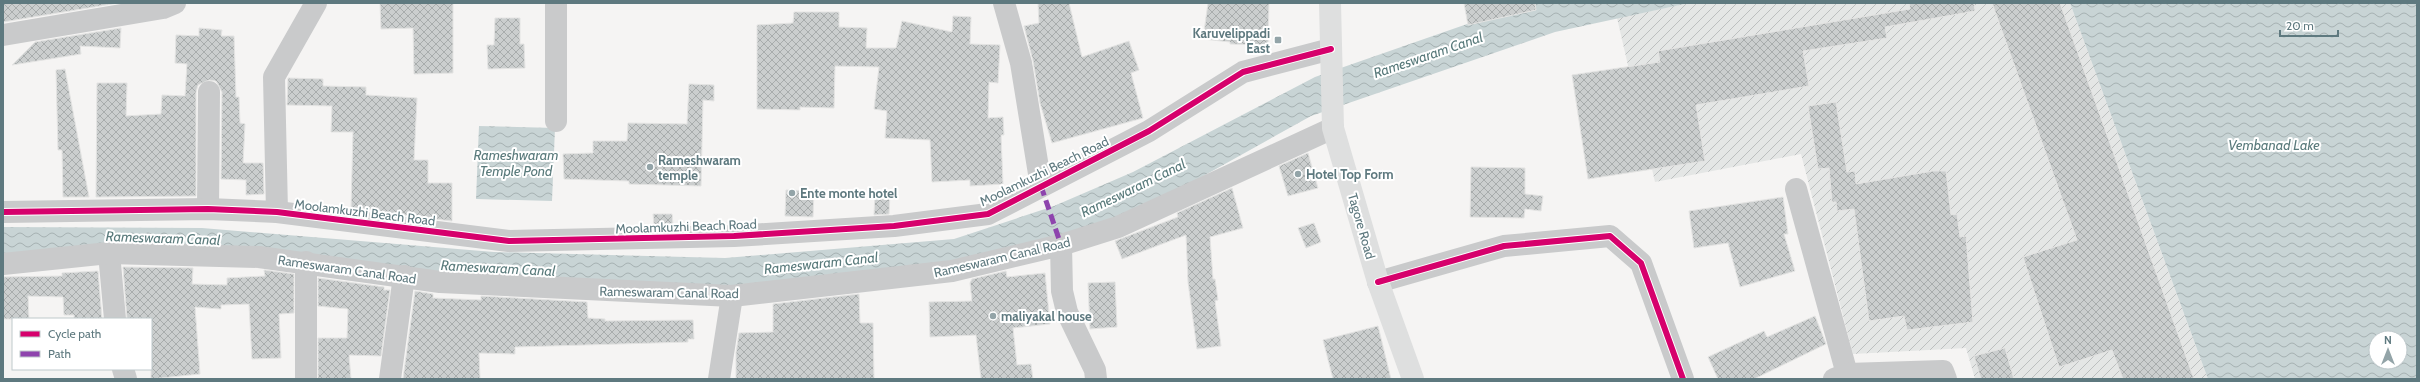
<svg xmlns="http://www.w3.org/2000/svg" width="2420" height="382" font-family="Cabin,sans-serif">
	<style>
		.industrial { fill: url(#industrial-furrows) }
		.water { fill: url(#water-waves); fill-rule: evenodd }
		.building { fill: url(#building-cross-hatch); stroke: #e4e4e3 }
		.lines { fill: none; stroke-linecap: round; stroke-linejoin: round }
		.minor { stroke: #c9cacb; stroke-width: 22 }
		.major { stroke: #dedfdf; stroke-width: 22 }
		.quiet { stroke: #8e44ad; stroke-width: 5; stroke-dasharray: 10 5; stroke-linecap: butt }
		.cycleway-casing { stroke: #fff; stroke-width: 8 }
		.cycleway { stroke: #d6006c; stroke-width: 6 }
		.poi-dot { fill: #93a4a8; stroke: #fff; stroke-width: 1.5 }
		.labels { text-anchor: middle; stroke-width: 4; stroke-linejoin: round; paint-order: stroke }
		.poi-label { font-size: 13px; font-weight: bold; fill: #5e797f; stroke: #fff; text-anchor: start }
		.street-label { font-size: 13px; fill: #5e797f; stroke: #fff }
		.water-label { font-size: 14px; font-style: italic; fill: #597a7b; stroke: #fff }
	</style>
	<defs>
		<pattern id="industrial-furrows" width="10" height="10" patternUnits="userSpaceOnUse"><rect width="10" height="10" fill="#e4e6e5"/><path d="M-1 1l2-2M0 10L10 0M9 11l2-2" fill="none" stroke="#bcbfbf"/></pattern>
		<pattern id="water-waves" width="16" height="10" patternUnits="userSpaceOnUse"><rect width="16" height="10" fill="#c8d4d5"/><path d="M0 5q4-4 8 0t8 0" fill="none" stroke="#a6b1b2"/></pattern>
		<pattern id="building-cross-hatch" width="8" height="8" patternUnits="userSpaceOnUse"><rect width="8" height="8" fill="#cbcece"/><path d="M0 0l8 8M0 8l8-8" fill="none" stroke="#a8acac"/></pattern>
	</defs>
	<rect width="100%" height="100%" fill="#f5f4f3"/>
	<polygon class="industrial" points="1689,3 2070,3 2208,379 1975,379 1966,348 1853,354 1801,154 1655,182 1617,18"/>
	<g class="water">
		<polygon points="1537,3 1689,3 1555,32 1311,116 1119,223 958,264 727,288 3,254 3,227 202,228 494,252 725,258 954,239 1054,206 1133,172 1315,77 1493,15"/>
		<path d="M2070 3H2417V379H2208ZM2376 338H2400V362H2376Z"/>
		<polygon points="479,126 555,128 552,201 476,199"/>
	</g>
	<g class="building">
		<polygon points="3,3 118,3 3,22"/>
		<polygon points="380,3 453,3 453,73 414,74 413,28 381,29"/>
		<polygon points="1038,3 1069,3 1082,57 1129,41 1139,70 1131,73 1143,118 1052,143 1040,103 1033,61 1024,26 1039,23"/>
		<polygon points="1208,3 1269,3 1268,45 1230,44 1230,42 1203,39"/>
		<polygon points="1464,3 1535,3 1536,10 1468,25"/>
		<polygon points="1909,3 1974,3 1975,11 1885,27 1887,38 1803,51 1809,86 1696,105 1705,161 1588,179 1572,75 1660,62 1658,51 1910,9"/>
		<polygon points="1992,3 2060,3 2194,379 2123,379 2112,350 2059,367 2023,257 2077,240"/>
		<polygon points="794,12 839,12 839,27 867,28 866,48 896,48 902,21 952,32 953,16 971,17 970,44 1000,45 998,83 989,82 988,118 1003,117 1004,135 1001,135 1003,184 970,186 970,180 932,182 930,140 885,138 887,111 874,109 879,67 835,66 834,108 800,107 800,110 757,109 757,25 793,23"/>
		<polygon points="495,18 520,18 520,44 524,44 525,68 488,69 487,45 494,45"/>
		<polygon points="121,28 120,48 80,46 81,54 12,65 35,42"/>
		<polygon points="199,28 222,30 221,36 234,36 236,97 239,97 240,123 245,124 243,163 263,163 264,194 246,195 246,180 221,179 222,92 216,81 209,80 198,85 196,92 196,196 96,197 97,83 127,83 126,116 161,114 162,95 185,96 187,64 175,63 176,35 199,36"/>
		<polygon points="65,69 89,197 63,197 62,150 58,150 56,70"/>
		<polygon points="288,78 323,79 323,86 366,87 366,95 417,98 414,160 428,160 428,183 452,183 452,221 379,212 379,210 351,209 353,132 331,132 332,106 287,105"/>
		<polygon points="689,84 714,85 714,101 703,100 701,186 629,184 629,181 564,179 563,154 593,153 593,141 627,141 628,123 687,124"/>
		<polygon points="1836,102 1847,172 1855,171 1856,184 1933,171 1946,171 1951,215 1957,214 1960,237 1966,236 1973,322 1907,330 1904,316 1869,321 1854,209 1837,211 1836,202 1832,202 1829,168 1818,169 1808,106"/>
		<polygon points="1308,153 1318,188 1288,196 1279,166"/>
		<polygon points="1471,167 1525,168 1525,194 1543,196 1541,211 1525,209 1524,218 1470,217"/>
		<polygon points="1232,188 1243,228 1210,237 1213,279 1215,279 1218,300 1215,301 1221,346 1197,349 1188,282 1186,235 1122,259 1115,241 1178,217 1177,213"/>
		<polygon points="786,190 814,191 813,217 785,216"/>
		<polygon points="875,193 890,194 889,214 874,215"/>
		<polygon points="1783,197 1788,234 1784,234 1795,271 1740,287 1728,243 1694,248 1689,211"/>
		<polygon points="653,214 672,214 673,225 654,225"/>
		<polygon points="1314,223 1321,242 1306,248 1298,228"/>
		<polygon points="123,267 193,268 192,284 227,285 227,278 265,276 264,270 294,274 294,313 279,314 281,358 252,359 249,304 221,305 221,309 195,307 200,374 151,379 151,319 127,319"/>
		<polygon points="98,271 102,319 74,319 74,315 64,315 63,297 28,296 29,319 3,319 3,277 62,276 62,273"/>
		<polygon points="1006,271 1007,277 1045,273 1050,324 1013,328 1017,365 1031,364 1033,379 981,379 976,335 930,337 929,302 972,301 970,283 972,279"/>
		<polygon points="318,278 384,287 384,290 390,290 381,356 349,355 351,379 318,379 318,338 347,338 348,309 318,306"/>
		<polygon points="1115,282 1117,327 1090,329 1088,283"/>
		<polygon points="415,291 433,294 433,298 481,300 481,296 587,302 588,318 605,319 605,321 693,320 694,339 688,339 688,342 515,347 515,354 479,353 480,379 403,379"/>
		<polygon points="859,294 860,323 873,323 874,379 736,379 736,353 739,333 773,332 773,304"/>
		<polygon points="1815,316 1826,344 1754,379 1718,379 1708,357 1764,331 1767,337"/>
		<polygon points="1378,326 1391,379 1333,379 1323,340"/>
		<polygon points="2005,348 2014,379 1981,379 1974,356"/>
	</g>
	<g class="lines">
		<g class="minor">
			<polyline points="556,3 556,121"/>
			<polyline points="1004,3 1021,63 1041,186"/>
			<polyline points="3,35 163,8 175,3"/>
			<polyline points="1796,189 1847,374"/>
			<polyline points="208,209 209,92"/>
			<polyline points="3,212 208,209 277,212 509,241 734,236 894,226 988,214 1149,131 1243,72 1331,49"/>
			<polyline points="277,212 274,77 316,3"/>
			<polyline points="1061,245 1062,291 1067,312 1095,370 1096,379"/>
			<polyline points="109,253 115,319"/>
			<polyline points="306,262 306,379"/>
			<polyline points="3,264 109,253 259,257 440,282 732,296 952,271 1061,245 1118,227 1333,128"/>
			<polyline points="1378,282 1504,246 1610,236 1641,263 1683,379"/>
			<polyline points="123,369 126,379"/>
			<polyline points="390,379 404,276"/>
			<polyline points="719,379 732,296"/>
			<polyline points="1834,379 1847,374 1943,371 1946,379"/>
		</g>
		<polyline class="major" points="1330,3 1333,128 1378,282 1413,379"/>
		<polyline class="quiet" points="1041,186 1061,245"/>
		<defs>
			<g id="cycleway">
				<polyline points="3,212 208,209 277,212 509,241 734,236 894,226 988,214 1149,131 1243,72 1331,49"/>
				<polyline points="1378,282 1504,246 1610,236 1641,263 1683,379"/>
			</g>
		</defs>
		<use href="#cycleway" class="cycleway-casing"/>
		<use href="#cycleway" class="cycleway"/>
	</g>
	<g class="poi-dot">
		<rect x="1274" y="36" width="8" height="8" rx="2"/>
		<circle cx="650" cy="167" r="4"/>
		<circle cx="1298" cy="174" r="4"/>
		<circle cx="792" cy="193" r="4"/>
		<circle cx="993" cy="316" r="4"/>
	</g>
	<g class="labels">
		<g class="poi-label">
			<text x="1270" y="38" text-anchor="end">Karuvelippadi<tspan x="1270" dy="15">East</tspan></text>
			<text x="658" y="165">Rameshwaram<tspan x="658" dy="15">temple</tspan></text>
			<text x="1306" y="179">Hotel Top Form</text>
			<text x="800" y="198">Ente monte hotel</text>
			<text x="1001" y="321">maliyakal house</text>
		</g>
		<g class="street-label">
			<text transform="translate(1044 171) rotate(-26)" y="5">Moolamkuzhi Beach Road</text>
			<text transform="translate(365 212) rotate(7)" y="5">Moolamkuzhi Beach Road</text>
			<text transform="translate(686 226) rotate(-2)" y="5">Moolamkuzhi Beach Road</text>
			<text transform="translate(1362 226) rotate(74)" y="5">Tagore Road</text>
			<text transform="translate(1002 257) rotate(-13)" y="5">Rameswaram Canal Road</text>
			<text transform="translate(347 269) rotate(8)" y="5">Rameswaram Canal Road</text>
			<text transform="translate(669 292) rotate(1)" y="5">Rameswaram Canal Road</text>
		</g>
		<g class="water-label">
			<text transform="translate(1428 55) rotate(-19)" y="5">Rameswaram Canal</text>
			<text x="2274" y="150">Vembanad Lake</text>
			<text x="516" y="160">Rameshwaram<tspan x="516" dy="16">Temple Pond</tspan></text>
			<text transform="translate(1133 188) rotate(-26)" y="5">Rameswaram Canal</text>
			<text transform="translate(163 238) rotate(2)" y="5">Rameswaram Canal</text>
			<text transform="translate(821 263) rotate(-6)" y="5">Rameswaram Canal</text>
			<text transform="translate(498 268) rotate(3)" y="5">Rameswaram Canal</text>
		</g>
	</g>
	<rect width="2420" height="382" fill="none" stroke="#5e797f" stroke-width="8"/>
	<rect x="12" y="318" width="140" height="52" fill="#ffffff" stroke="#bfc9cc"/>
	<rect x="20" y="331" width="20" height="6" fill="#d6006c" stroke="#bfc9cc"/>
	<text x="48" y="338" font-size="12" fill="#5e797f">Cycle path</text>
	<rect x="20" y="351" width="20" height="6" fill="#8e44ad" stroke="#bfc9cc"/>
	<text x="48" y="358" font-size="12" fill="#5e797f">Path</text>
	<g transform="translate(2388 350)"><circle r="19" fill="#ffffff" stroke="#bfc9cc"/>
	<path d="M0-3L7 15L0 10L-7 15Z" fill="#93a4a8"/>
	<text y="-6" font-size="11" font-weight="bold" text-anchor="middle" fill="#5e797f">N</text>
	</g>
	<path d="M2280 30v6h58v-6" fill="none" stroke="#5e797f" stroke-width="2"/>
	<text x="2286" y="30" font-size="12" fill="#5e797f" stroke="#ffffff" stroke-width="3" paint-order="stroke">20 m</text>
</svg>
